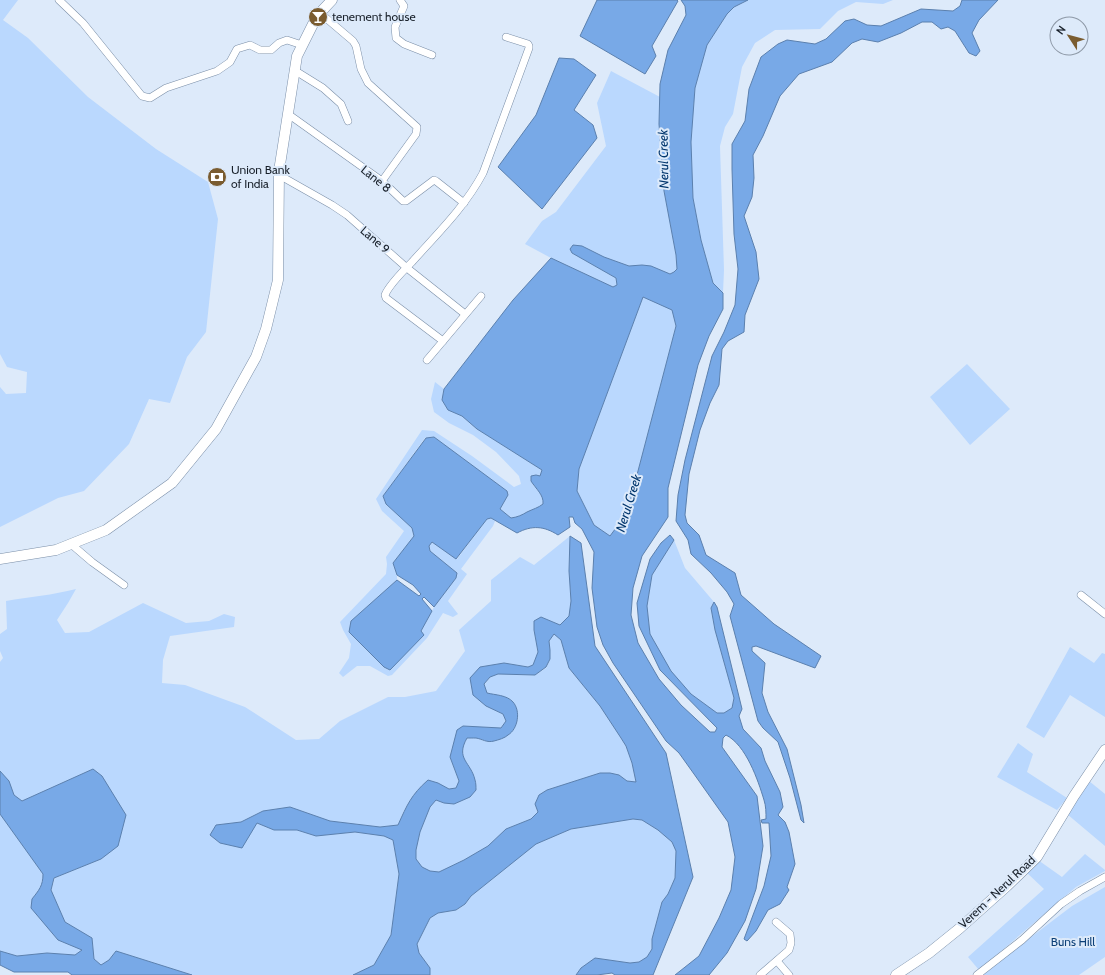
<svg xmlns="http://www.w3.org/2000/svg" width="1105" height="975" font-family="Cabin,sans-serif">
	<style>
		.green { fill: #bad8fe }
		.water { fill: #78a9e7; stroke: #5b80ae; fill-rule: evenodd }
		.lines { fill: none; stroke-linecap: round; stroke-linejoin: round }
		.street-casing { stroke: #7a8ea7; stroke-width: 8 }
		.secondary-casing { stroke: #7a8ea7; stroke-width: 11 }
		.street { stroke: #fff; stroke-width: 7 }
		.secondary { stroke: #fff; stroke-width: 10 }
		.labels { text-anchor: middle; stroke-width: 4; stroke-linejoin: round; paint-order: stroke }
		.poi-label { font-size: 12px; fill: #18202a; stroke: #ddeafa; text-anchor: start }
		.street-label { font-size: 12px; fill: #18202a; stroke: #ddeafa }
		.park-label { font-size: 12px; fill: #0d4077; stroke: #ddeafa }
		.water-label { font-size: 13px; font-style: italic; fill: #02366d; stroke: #ddeafa }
	</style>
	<rect width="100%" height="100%" fill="#ddeafa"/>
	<g class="green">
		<polygon points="0,0 18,0 3,20 28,38 88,97 156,149 208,182 218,219 206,332 187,357 170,403 149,399 129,444 84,491 58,498 0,527 0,387 6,394 26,393 27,372 7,367 0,354"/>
		<polygon points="748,0 893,0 883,4 856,2 838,11 820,29 775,30 755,43 742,67 733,114 725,127 720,146 724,270 723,293 713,283 701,240 693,198 691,142 695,88 707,45 727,14 734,7"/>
		<polygon points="611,71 660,97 659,124 664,191 676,255 677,269 674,272 670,274 633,266 629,266 604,257 572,253 616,278 617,285 613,287 551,258 525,244 542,221 556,212 606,146 597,103"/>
		<polygon points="643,297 673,310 676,326 627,513 610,536 594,525 577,491 579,469"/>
		<polygon points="967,364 1010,409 970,445 930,397"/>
		<path d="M435 382 444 389 442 400 448 410 462 416 477 429 542 470 540 477 533 485C539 491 544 496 543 505 538 508 533 509 527 512 522 515 518 517 511 518L500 509 508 495 507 491 434 437 425 438 383 496 386 504 412 528 414 536 393 563 397 575V580L351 621 421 631 434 607 456 578 457 573 430 551 429 546 432 542 457 559 487 519 491 518 495 521 493 526 461 569 467 574 448 601 458 614 453 617 443 613 427 638 392 675 388 676 370 666H357L343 677 339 673 349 658 351 644 343 630 340 622 386 574 387 564 386 557 404 531 382 511 376 499 422 430 434 431 472 456 514 487 521 484 519 476 496 452 473 435 449 423 434 412 431 399Z"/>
		<path d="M570 536 569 571 571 601 569 616 560 625 541 617 534 630 538 652 533 665 528 667 504 663 480 667 486 706 503 714 506 721 501 728 464 727 450 757 459 782 456 788 449 789 438 783 428 780C412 794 406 805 398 825L380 827 330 821 290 807 263 811 241 822 216 825 210 835 220 843 257 823 274 830H297L316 836 355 832 384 836 393 840 399 874 391 935 374 965 353 975H192L116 951 109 960 101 965 94 959 92 938 65 922 51 890 55 878 101 859 93 769 22 801 14 795 9 781 0 771V662L3 658 0 651V634L7 629 6 601C29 597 53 595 76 589L68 603 57 620 65 633 89 632 143 603 186 623 209 621 224 614 235 617 234 627 170 636 163 660 162 683 185 685 245 707 296 740 319 739 340 721 388 697H405L436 691 465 651 459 630 491 601V580L520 557 534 565Z"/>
		<polygon points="674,540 685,568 714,602 711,608 715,630 734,698 732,708 724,713 717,713 691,694 670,671 650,634 647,606 652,575"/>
		<path d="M554 634 561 640 569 668 600 706 621 738 626 746 632 763 636 782 627 781 619 775 600 773 547 790 539 795 538 812 531 819 506 829 488 846 464 860 439 872 430 871 422 867 416 859V850L420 832 430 807 436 800 444 803 472 772C463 760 458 752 467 738H476L484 741 518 719C517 697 505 697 487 693L484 685 490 677 498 674 535 675 546 668 550 659V650L549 641Z"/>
		<polygon points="1070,647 1094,663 1102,653 1105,654 1105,717 1070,695 1044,738 1026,727"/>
		<polygon points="1018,743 1033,754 1027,772 1067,798 1057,810 997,777"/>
		<polygon points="1089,781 1105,794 1105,846 1067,814"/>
		<path d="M0 814 43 874C43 886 39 890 32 899L58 940 83 950 75 955 47 953 17 956 0 951Z"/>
		<polygon points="633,819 642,820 658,830 672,842 676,851 675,878 668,894 662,902 652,939 652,949 647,957 639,962 630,963 595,958 581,968 576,975 430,975 430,968 419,953 417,944 430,918 438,913 457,910 465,904 471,896 536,844 571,829"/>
		<polygon points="1085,854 1105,870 1105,871 1076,887 979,970 968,957 1044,889 1026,872 1038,860 1062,877"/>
		<polygon points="1105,887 1105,957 1079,975 981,975 1072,906"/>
	</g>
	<g class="water">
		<polygon points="597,0 677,0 678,1 652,46 656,56 645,74 580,36"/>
		<path d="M681 0H748L734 7 727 14 707 45 695 88 691 142 693 198 701 240 713 283 723 293V309L709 336 698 365 668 488V517L642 556 633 588 631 615 638 643 659 679 681 705 710 732H715L717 728 660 670 639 626 637 603 650 559 661 543 670 535 674 540 652 575 647 606 650 634 671 671 691 694 717 713H724L732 708 734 698 715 630 711 608 714 602 717 607 742 709 739 716 743 729 761 748 765 761 780 792 783 807 778 815 785 822 789 832 795 864 787 887 789 890 780 904 768 910 756 931 747 941 744 939 764 886 771 856 769 823H762L761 820 766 819C766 813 766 806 764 800 758 780 746 745 726 735L723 738 722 747 757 796 763 846 756 889 745 921 727 953 709 975H675L699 956 719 918 731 890 735 857 728 822 694 774 679 753 666 741 613 663 603 645 597 627 592 588 594 552 582 529 575 523 573 517H569L570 527 558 535C544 526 532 525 517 533L491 518 487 519 456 559 432 542 429 546 430 551 457 573 456 578 434 607 424 597 422 599 432 611 421 631 424 635 390 670 384 667 349 632 351 621 397 580 419 596 421 594 413 585 397 575 393 563 414 536 412 528 386 504 383 496 426 438 434 437 507 491 508 495 500 509 511 518C518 517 522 515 527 512 533 509 538 508 543 504 544 495 536 489 531 481V476L536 475 540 476 542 470 477 429 462 416 448 410 442 400 444 389 513 300 551 258 613 287 617 285 616 278 572 253 570 249 573 245 582 246 604 257 629 266 642 265 651 266 670 274 674 272 677 269 676 255 664 191 659 124 660 84 668 50 686 15 685 6ZM643 297 672 310 676 326 627 513 610 536 594 525 577 491 579 469Z"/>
		<polygon points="962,0 998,0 979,20 972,33 980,51 976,56 969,53 955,31 948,27 941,29 932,22 922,22 901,33 878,42 862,39 852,43 832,62 799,74 780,96 763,136 753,155 754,178 752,197 744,216 756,252 759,279 745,315 744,332 728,341 722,349 719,385 710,403 700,430 689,474 685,515 687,523 699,535 706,555 735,573 741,595 774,624 821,656 815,668 756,646 752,647 752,651 765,663 762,693 768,712 787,749 801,805 804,823 801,820 790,778 778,742 763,728 758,721 730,616 734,604 727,592 711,573 691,554 688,540 676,521 678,495 685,460 712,356 724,332 735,305 738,269 734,234 732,169 732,144 745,121 749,89 761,57 778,44 787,40 815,44 826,39 845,21 854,19 867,25 881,26 921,9 953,11 960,6"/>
		<polygon points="559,58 574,59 596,75 574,110 593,125 597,138 542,209 498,167 536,115"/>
		<path d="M570 536 581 543 595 646 666 753 693 877 653 975H615L612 973 597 975H576L581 968 595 958 630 963 639 962 647 957 652 949V939L662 902 668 894 675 878 676 851 672 842 658 830 642 820 633 819 571 829 536 844 471 896 465 904 456 910 438 913 430 918 417 944 419 953 430 968V975H353L374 965 391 935 399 874 393 840 384 836 355 832 316 836 297 830H274L257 823 242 848 220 843 210 835 216 825 241 822 263 811 290 807 330 821 380 827 398 825C407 805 411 795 428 780L438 783 449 789 456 788 459 781 450 757 457 730 463 726 501 728 506 721 503 714 486 706 473 695 470 678 480 667 504 663 528 667 533 665 538 652 534 630V621L541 617 560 625 569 616 571 601 569 571ZM554 634 561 640 569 668 600 706 621 738 626 746 632 763 636 782 627 781 619 775 610 773H600L547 790 539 795 535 804 538 812 531 819 506 829 488 846 464 860 439 872 430 871 422 867 416 859V850L420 832 430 807 436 800 444 803 454 804 470 797 476 790C476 787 476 783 475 780 471 762 455 759 467 738 469 738 473 738 476 738 482 739 487 743 494 741 498 740 505 738 508 735 518 729 521 711 513 702 507 695 495 695 487 693L484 684 490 677 498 674 535 675 546 667 550 659V650L549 641Z"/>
		<path d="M93 769 102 776 126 815 118 846 101 859 54 878 51 890 65 922 92 938 94 959 101 965 109 960 116 951 192 975H72L68 972H14L0 965V951L17 956 47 953 75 955 82 950 58 940 31 908 32 899C39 890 43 886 43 874L0 814V771L9 781 14 795 22 801Z"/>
	</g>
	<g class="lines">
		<defs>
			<g id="street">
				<polyline points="59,0 83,23 142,96 150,98 166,88 217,71 230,62 237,49 250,45 260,50 271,50 279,43 287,40 302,45"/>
				<polyline points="400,0 404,6 395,27 396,38 404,44 432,55"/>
				<polyline points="320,13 353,41 356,46 361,69 368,83 417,127 416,134 382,181"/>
				<polyline points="294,70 323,88 341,104 348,121"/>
				<polyline points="288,114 382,181 403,201 406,201 434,180 436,181 464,203"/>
				<polyline points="279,175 332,205 347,215 407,268 465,314"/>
				<path d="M443 341 386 298 385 295C389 285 404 270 412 262 437 234 465 207 483 173L529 48V46L528 44 506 37"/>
				<polyline points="427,360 481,296"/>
				<polyline points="71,544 92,562 124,585"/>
				<polyline points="1081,595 1105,614"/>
				<polyline points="777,961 789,975"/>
				<polyline points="760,975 789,950 791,943 790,934 776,922"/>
				<polyline points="977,975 1022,940 1061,904 1080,891 1105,877"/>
			</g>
			<g id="secondary">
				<polyline points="0,559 56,550 106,530 172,483 216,429 256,357 266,329 278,280 279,171 297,56 317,16 332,0"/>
				<polyline points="896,975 929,953 960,928 1007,886 1037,857 1074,796 1105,750"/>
			</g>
		</defs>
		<use href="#street" class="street-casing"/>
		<use href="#secondary" class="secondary-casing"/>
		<use href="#street" class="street"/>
		<use href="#secondary" class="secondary"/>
	</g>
	<defs>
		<symbol id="bar-disc" viewBox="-11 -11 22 22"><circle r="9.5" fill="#7a5c30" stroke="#ddeafa"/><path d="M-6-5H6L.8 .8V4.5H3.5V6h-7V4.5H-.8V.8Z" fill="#fff"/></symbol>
		<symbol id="bank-disc" viewBox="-11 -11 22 22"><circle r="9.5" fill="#7a5c30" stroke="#ddeafa"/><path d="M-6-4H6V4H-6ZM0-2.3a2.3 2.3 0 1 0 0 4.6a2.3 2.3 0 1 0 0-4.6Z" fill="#fff"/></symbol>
	</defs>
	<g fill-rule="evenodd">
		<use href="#bar-disc" x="307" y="6" width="22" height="22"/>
		<use href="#bank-disc" x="206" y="166" width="22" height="22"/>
	</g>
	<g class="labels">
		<g class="poi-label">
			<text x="332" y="21">tenement house</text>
			<text x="231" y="174">Union Bank<tspan x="231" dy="14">of India</tspan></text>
		</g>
		<g class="street-label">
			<text transform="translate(376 179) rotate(39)" y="4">Lane 8</text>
			<text transform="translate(375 240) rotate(41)" y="4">Lane 9</text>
			<text transform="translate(997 892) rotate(-43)" y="4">Verem - Nerul Road</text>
		</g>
		<g class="park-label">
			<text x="1073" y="946">Buns Hill</text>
		</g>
		<g class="water-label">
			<text transform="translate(663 159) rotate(-91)" y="5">Nerul Creek</text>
			<text transform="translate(628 503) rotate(-73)" y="5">Nerul Creek</text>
		</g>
	</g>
	<g transform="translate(1069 36) rotate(306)"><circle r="19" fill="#ddeafa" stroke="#8e99a7"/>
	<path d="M0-3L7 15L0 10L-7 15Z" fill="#7a5c30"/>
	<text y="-6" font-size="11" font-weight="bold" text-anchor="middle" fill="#18202a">N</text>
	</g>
</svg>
